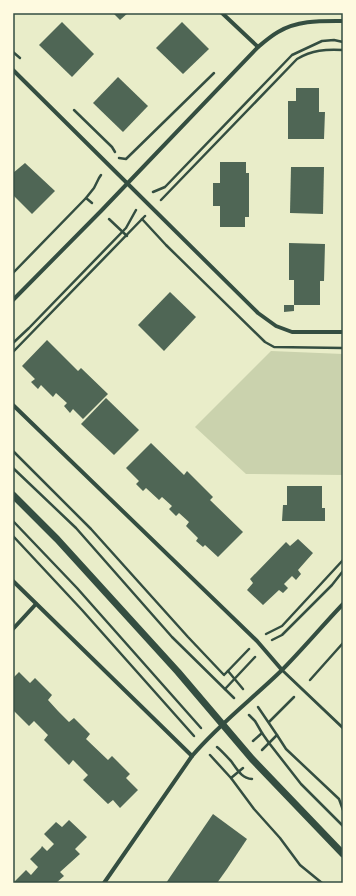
<svg xmlns="http://www.w3.org/2000/svg" width="356" height="896" font-family="'DM Sans',sans-serif">
	<style>
		.green { fill: #cad2ad }
		.building { fill: #4f6655 }
		.lines { fill: none; stroke-linecap: round; stroke-linejoin: round }
		.path { stroke: #344e41; stroke-width: 2.5 }
		.service { stroke: #344e41; stroke-width: 3 }
		.minor { stroke: #344e41; stroke-width: 4 }
		.tertiary { stroke: #344e41; stroke-width: 7 }
		.neatline { fill: none; stroke: #344e41; stroke-width: 1.5 }
	</style>
	<rect width="100%" height="100%" fill="#e9edc9"/>
	<polygon class="green" points="271,351 343,354 343,475 246,474 195,427"/>
	<g class="building">
		<polygon points="113,13 128,13 120,20"/>
		<polygon points="62,22 94,54 72,77 39,45"/>
		<polygon points="182,22 209,49 183,74 156,48"/>
		<polygon points="118,77 148,106 123,132 93,103"/>
		<polygon points="296,88 319,88 319,112 325,112 324,139 288,139 288,101 296,101"/>
		<polygon points="220,162 246,162 246,173 249,173 249,217 245,217 245,227 220,227 220,206 213,206 213,183 220,183"/>
		<polygon points="25,163 55,191 32,214 13,195 13,173"/>
		<polygon points="291,167 324,167 323,214 290,213"/>
		<polygon points="289,243 325,244 324,281 320,281 320,305 294,305 294,280 289,280"/>
		<polygon points="170,292 196,317 164,351 138,325"/>
		<polygon points="284,305 294,305 294,311 284,312"/>
		<polygon points="47,340 78,371 81,368 108,394 83,419 73,409 70,413 64,406 67,403 56,393 53,397 41,385 38,389 31,382 35,379 22,366"/>
		<polygon points="106,398 139,430 114,455 81,424"/>
		<polygon points="151,443 184,475 187,471 213,497 210,500 243,532 218,557 205,545 203,547 196,541 198,538 186,526 189,522 179,513 176,516 169,509 172,506 162,497 159,500 146,488 143,491 136,484 139,481 126,468"/>
		<polygon points="287,486 322,486 322,508 325,508 325,521 282,521 283,505 287,505"/>
		<polygon points="298,539 313,553 298,570 301,574 296,580 292,576 284,584 288,588 283,593 279,590 263,605 247,590 253,583 250,579 286,542 290,546"/>
		<polygon points="19,672 30,683 35,678 52,695 48,700 58,711 69,722 74,718 90,734 86,739 108,760 112,756 130,774 126,778 138,790 120,808 113,800 108,804 83,780 88,775 73,760 69,765 44,740 48,735 34,721 29,726 13,710 13,678"/>
		<polygon points="213,814 247,839 227,869 217,883 166,883"/>
		<polygon points="69,820 87,837 75,849 80,854 60,872 64,876 56,883 15,883 14,882 26,870 31,875 38,867 30,859 41,848 42,846 47,851 54,844 44,834 56,822 62,827"/>
	</g>
	<g class="lines">
		<g class="path">
			<polyline points="13,52 20,58"/>
			<polyline points="74,110 112,147 115,152"/>
			<polyline points="119,158 126,159 214,73"/>
			<polyline points="153,192 165,187 292,55 322,41 334,40 343,42"/>
			<path d="M161 200 297 59C312 50 326 49 343 50"/>
			<polyline points="92,203 86,198 94,188 99,178 101,175"/>
			<polyline points="109,219 127,236"/>
			<polyline points="142,219 166,245 265,342 274,347 343,348"/>
			<polyline points="13,273 86,198"/>
			<polyline points="13,343 29,328 126,228 136,210"/>
			<polyline points="13,352 145,216"/>
			<polyline points="13,451 91,529 188,637 224,675 249,649"/>
			<polyline points="13,468 76,528 172,637 234,698"/>
			<polyline points="13,521 77,588 201,728"/>
			<polyline points="13,536 82,610 194,736"/>
			<polyline points="266,634 282,626 343,560"/>
			<polyline points="272,640 282,635 332,585 343,571"/>
			<polyline points="228,671 243,689"/>
			<polyline points="310,680 343,643"/>
			<polyline points="225,689 255,657"/>
			<polyline points="258,707 277,735 262,750"/>
			<polyline points="249,715 255,721 262,733"/>
			<polyline points="269,722 294,697"/>
			<polyline points="277,735 286,749 339,799 343,810"/>
			<polyline points="253,741 262,733 269,743 301,784 343,826"/>
			<path d="M217 747C222 751 226 756 231 761 237 769 241 778 252 779"/>
			<polyline points="210,755 231,778 254,809 280,838 300,865 322,883"/>
			<polyline points="231,778 243,768"/>
		</g>
		<polyline class="service" points="282,670 343,728"/>
		<g class="minor">
			<polyline points="222,13 258,47"/>
			<polyline points="13,70 258,313 276,326 292,332 343,332"/>
			<path d="M13 300 101 211 258 47C264 42 271 36 278 32 298 20 321 21 343 21"/>
			<polyline points="13,405 257,641 282,670"/>
			<polyline points="13,581 192,756"/>
			<polyline points="13,629 36,604"/>
			<path d="M104 883 192 756C218 725 251 700 281 671 302 650 322 626 343 604"/>
		</g>
		<polyline class="tertiary" points="13,495 57,539 178,672 252,759 343,854"/>
	</g>
	<rect width="356" height="896" fill="none" stroke="#fefae0" stroke-width="28"/>
	<rect x="14" y="14" width="328" height="868" class="neatline"/>
</svg>
